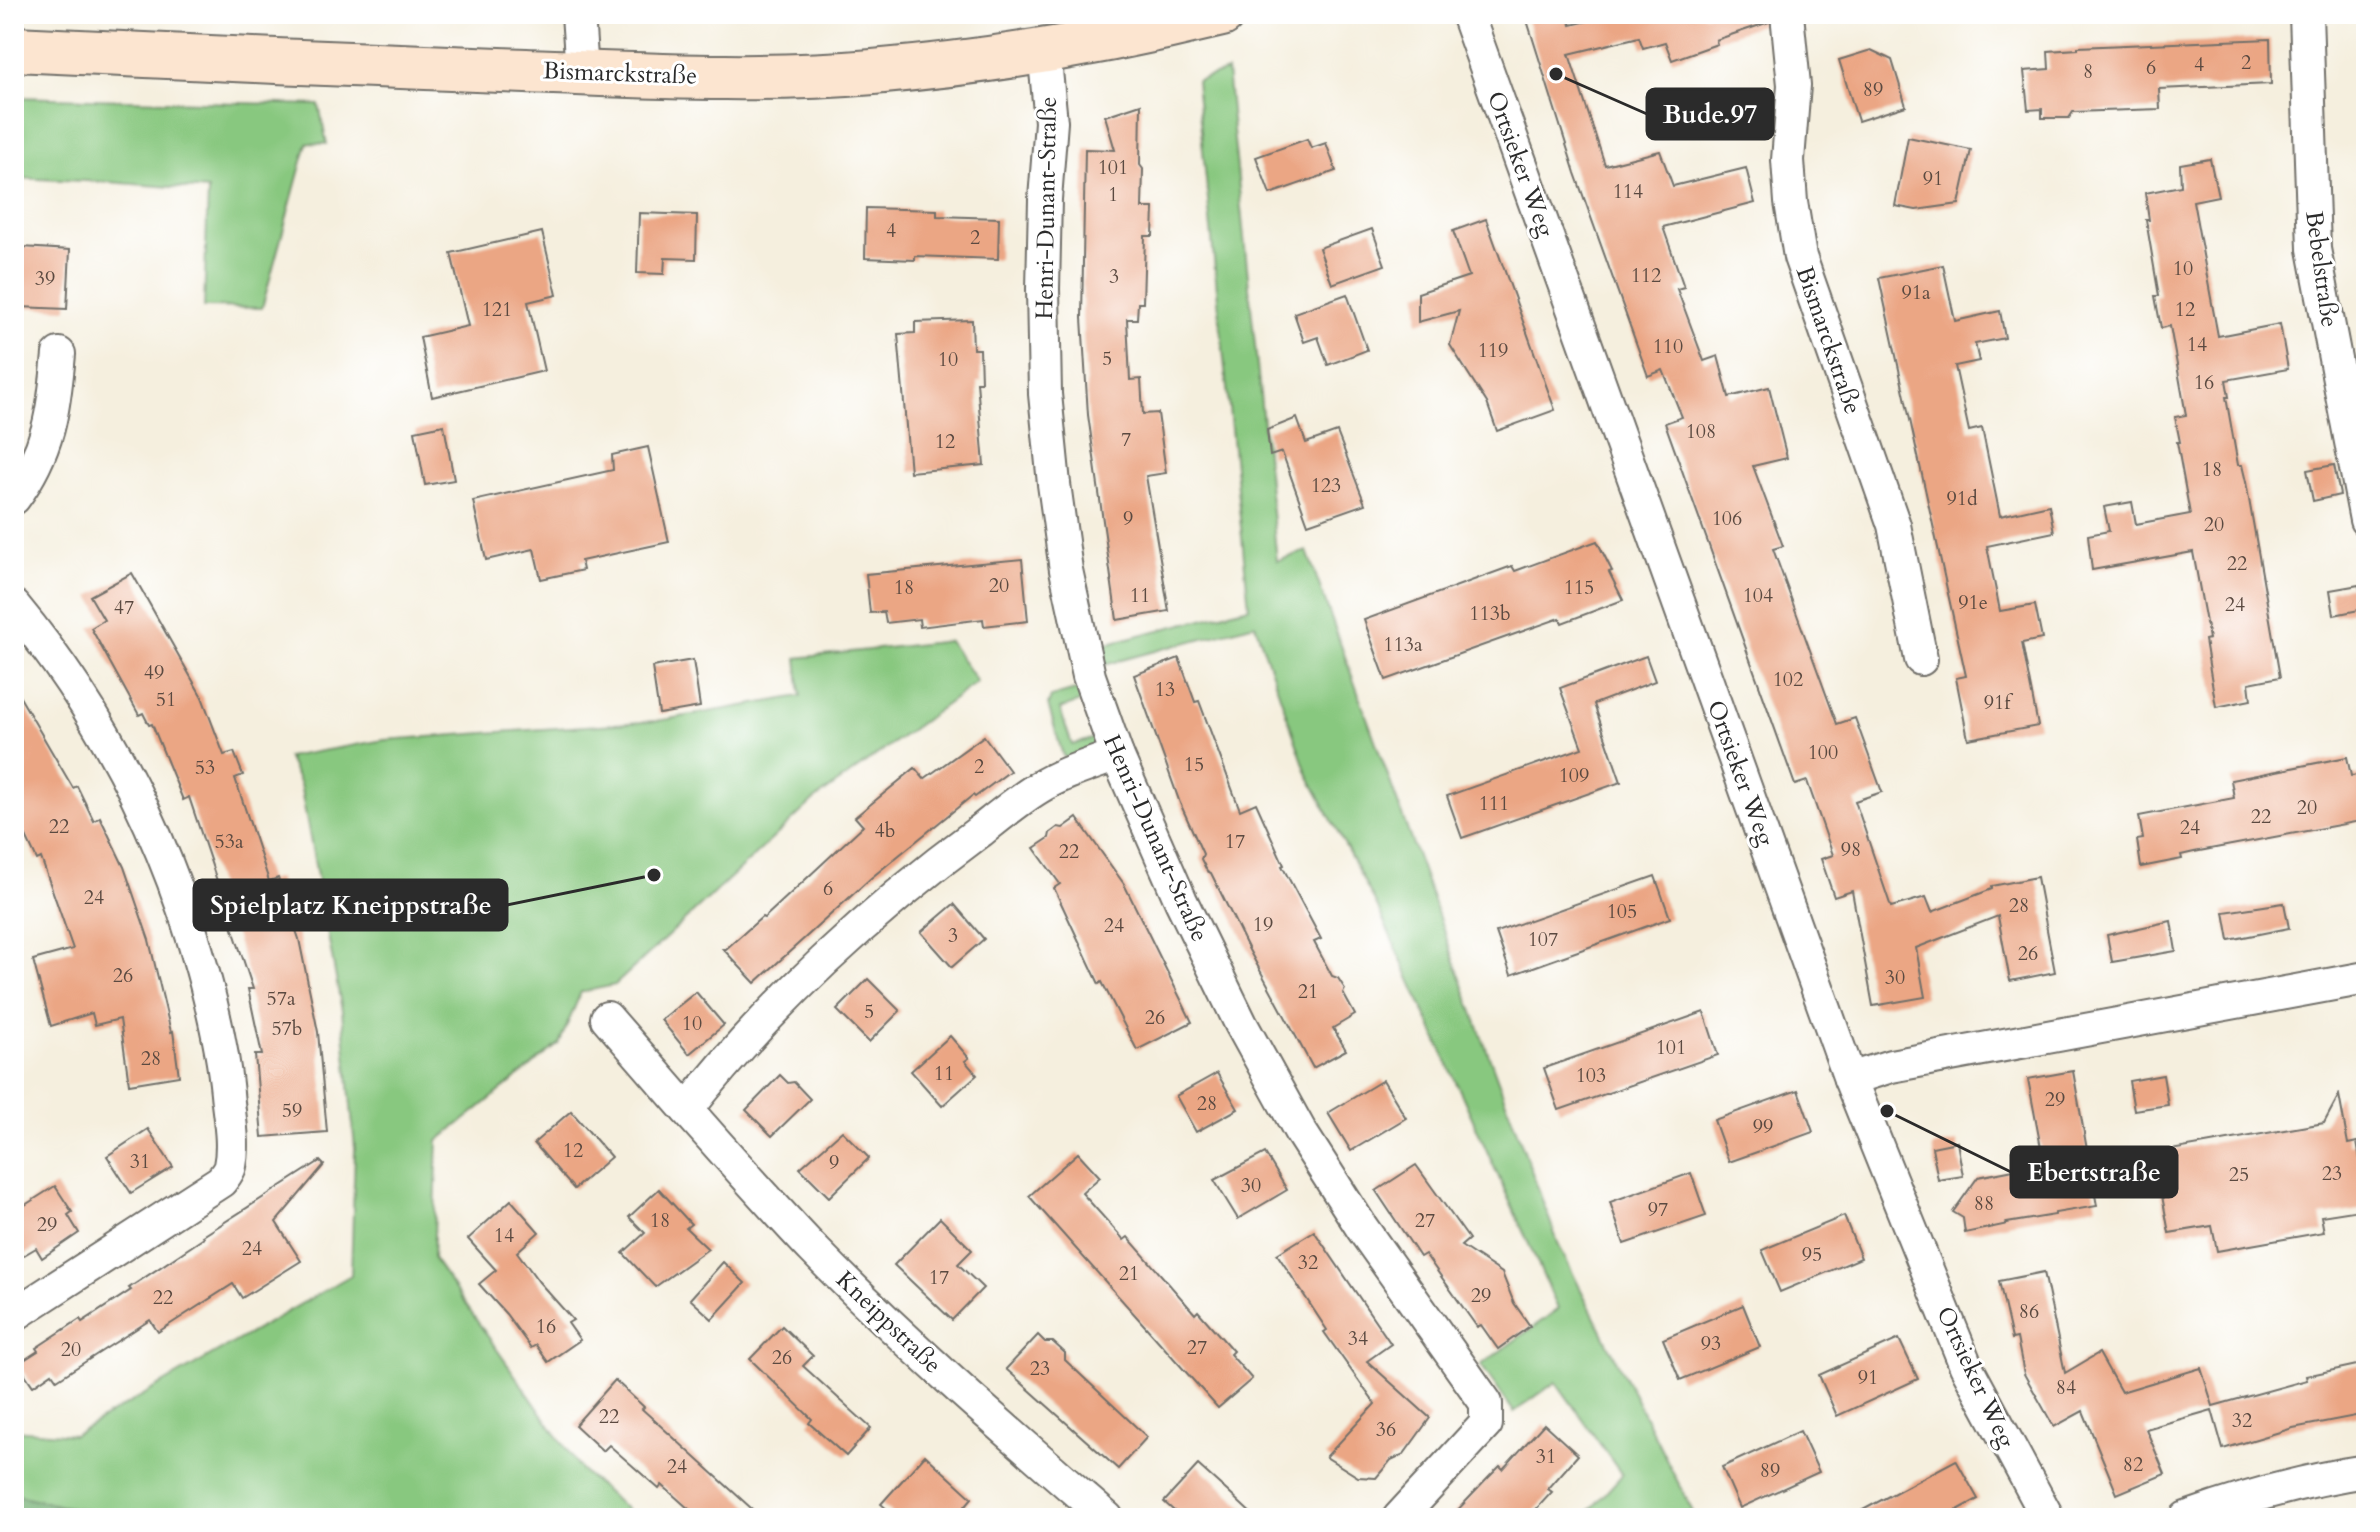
<svg xmlns="http://www.w3.org/2000/svg" width="2380" height="1532" font-family="Cardo,serif">
	<style>
		.green { fill: #88c87f; stroke: #5a7a55; stroke-width: 2 }
		.forest { fill: #6eac6e; stroke: #4c6c4c; stroke-width: 2 }
		.building { fill: #eba684 }
		.lines { fill: none; stroke-linecap: round; stroke-linejoin: round }
		.street-casing { stroke: #72706a; stroke-width: 36 }
		.secondary-casing { stroke: #72706a; stroke-width: 48 }
		.street { stroke: #fff; stroke-width: 32 }
		.secondary { stroke: #fce5d0; stroke-width: 44 }
		.labels { text-anchor: middle; stroke-width: 6; stroke-linejoin: round; paint-order: stroke }
		.number-label { font-size: 20px; fill: #5b4a41 }
		.street-label { font-size: 24px; fill: #2b2b2b; stroke: #fff }
		.leader { fill: none; stroke: #2b2b2b; stroke-width: 3 }
		.callout-dot { fill: #2b2b2b; stroke: #fff; stroke-width: 3 }
		.callout { fill: #2b2b2b; stroke: #2b2b2b; stroke-width: 3 }
		.callout-label { font-size: 26px; text-anchor: middle; font-weight: bold; fill: #fff }
	</style>
	<rect width="100%" height="100%" fill="#fff"/>
	<filter id="ink" filterUnits="userSpaceOnUse"><feTurbulence type="fractalNoise" baseFrequency=".0125" numOctaves="2"/><feDisplacementMap in="SourceGraphic" scale="16" xChannelSelector="R" yChannelSelector="G"/><feConvolveMatrix kernelMatrix="1 2 1 2 8 2 1 2 1" color-interpolation-filters="sRGB"/></filter>
	<filter id="wash" filterUnits="userSpaceOnUse"><feTurbulence type="fractalNoise" baseFrequency=".006" numOctaves="4" result="noise"/><feDisplacementMap in="SourceGraphic" scale="32" xChannelSelector="R" yChannelSelector="G"/><feGaussianBlur stdDeviation="1.8" result="paint"/><feColorMatrix in="noise" values="0 0 0 0 0 0 0 0 0 0 0 0 0 0 0 0 0 1.4 0 .05"/><feComposite in="paint" operator="in"/></filter>
	<g filter="url(#wash)">
		<rect width="100%" height="100%" fill="#f5efde"/>
		<g class="green">
			<polygon points="1227,71 1277,561 1307,551 1478,1026 1560,1248 1696,1518 1583,1518 1622,1475 1556,1382 1514,1412 1481,1365 1558,1309 1377,906 1307,773 1255,624 1100,666 1097,646 1249,607 1196,81"/>
			<polygon points="14,97 319,105 327,144 307,143 262,308 204,307 208,190 108,182 14,178"/>
			<polygon points="949,641 977,682 813,801 615,985 581,992 559,1044 438,1141 433,1258 582,1471 636,1518 133,1518 61,1506 14,1494 14,1430 74,1435 351,1275 355,1149 342,1011 300,784 287,757 384,740 657,721 801,696 797,658"/>
			<polygon points="1075,690 1080,693 1083,701 1060,709 1072,745 1095,738 1096,746 1069,759 1063,756 1048,705 1051,697"/>
		</g>
		<polygon class="forest" points="14,1494 61,1506 133,1518 14,1518"/>
		<g id="blocks">
			<g class="building">
				<polygon points="1525,14 1568,14 1571,25 1617,14 1768,14 1769,22 1716,40 1717,44 1672,60 1665,42 1643,48 1639,37 1569,54 1605,165 1660,151 1673,186 1746,168 1755,203 1663,227 1684,287 1677,289 1704,361 1718,356 1729,397 1769,387 1787,458 1753,466 1783,546 1773,549 1837,724 1855,718 1882,792 1855,801 1891,907 1926,897 1932,912 1992,889 1992,886 2037,877 2055,972 2010,981 1998,916 1916,948 1925,997 1873,1006 1852,891 1834,897 1821,859 1833,855 1807,781 1795,785 1665,423 1682,417 1663,370 1648,376 1575,173"/>
				<polygon points="2270,39 2271,84 2159,89 2160,109 2073,112 2069,118 2042,118 2042,109 2028,110 2024,71 2049,69 2048,51 2078,49 2078,47"/>
				<polygon points="1871,50 1892,60 1906,106 1858,121 1839,60"/>
				<polygon points="1141,104 1140,165 1143,169 1142,208 1154,208 1153,236 1145,236 1143,303 1138,303 1137,319 1127,319 1130,380 1141,379 1143,414 1158,413 1166,473 1146,476 1169,611 1117,620 1088,415 1082,318 1085,149 1115,150 1105,116"/>
				<polygon points="1908,137 1971,150 1959,204 1916,210 1895,206"/>
				<polygon points="1307,139 1311,148 1326,143 1336,171 1270,194 1256,157"/>
				<polygon points="2210,159 2218,196 2193,201 2218,336 2280,324 2288,369 2226,380 2229,397 2226,397 2238,465 2242,465 2246,482 2280,677 2249,683 2251,700 2216,707 2205,640 2209,639 2193,552 2092,570 2088,535 2109,531 2104,507 2132,502 2136,524 2190,514 2177,442 2180,442 2175,417 2186,415 2170,326 2161,328 2155,296 2159,296 2146,220 2149,220 2145,193 2181,186 2180,164"/>
				<polygon points="866,208 937,210 937,216 999,218 998,259 915,256 915,260 865,258"/>
				<polygon points="639,213 697,215 696,259 665,258 664,274 637,273"/>
				<polygon points="1486,219 1555,410 1497,431 1487,403 1450,345 1459,311 1418,322 1418,293 1469,276 1453,231"/>
				<polygon points="1372,229 1385,265 1332,284 1319,248"/>
				<polygon points="542,232 557,295 528,302 544,371 432,397 420,337 468,326 451,253"/>
				<polygon points="22,247 70,250 67,309 19,307"/>
				<polygon points="1943,265 1955,321 2000,311 2005,338 1975,344 1979,361 1955,366 1969,431 1982,428 2000,516 2049,505 2054,532 1987,546 2000,611 2035,605 2042,639 2022,643 2038,726 1968,739 1956,678 1966,676 1879,278"/>
				<polygon points="1347,294 1367,350 1328,365 1318,337 1304,342 1294,313"/>
				<polygon points="972,320 973,349 980,349 981,382 977,382 984,465 910,472 898,334 915,333 915,322"/>
				<polygon points="1297,418 1306,443 1337,432 1365,504 1308,524 1282,452 1270,456 1267,430"/>
				<polygon points="444,425 454,480 425,485 415,431"/>
				<polygon points="648,447 669,542 581,561 583,570 541,579 534,549 486,560 473,501 613,470 612,455"/>
				<polygon points="2334,465 2340,495 2313,501 2307,470"/>
				<polygon points="1597,541 1612,571 1609,572 1623,600 1562,623 1560,618 1386,680 1364,620 1512,566 1515,571"/>
				<polygon points="1022,559 1028,621 984,626 983,619 920,627 919,619 886,623 884,612 870,613 866,574"/>
				<polygon points="132,573 202,697 224,755 234,752 243,775 235,778 269,881 278,878 299,939 318,1032 327,1132 262,1137 255,1055 262,1055 248,989 253,989 189,797 183,800 152,724 149,725 143,713 139,715 91,628 104,620 90,596"/>
				<polygon points="2359,585 2364,609 2334,615 2330,590"/>
				<polygon points="1646,656 1655,681 1594,704 1621,782 1462,838 1447,796 1582,748 1560,688"/>
				<polygon points="1179,658 1195,702 1199,701 1240,810 1256,803 1284,865 1282,866 1321,939 1314,942 1332,976 1338,978 1345,989 1343,993 1355,1015 1333,1028 1346,1050 1313,1068 1249,950 1211,873 1207,871 1201,859 1203,854 1180,803 1134,675"/>
				<polygon points="693,660 700,707 659,714 652,667"/>
				<polygon points="14,687 73,788 77,786 94,821 100,817 124,867 149,940 171,1032 173,1031 179,1076 129,1084 120,1019 95,1025 92,1013 51,1026 33,960 73,949 41,858 37,860 14,811"/>
				<polygon points="984,736 1010,771 975,797 973,795 871,878 755,983 723,949 726,949 762,917 764,918 863,826 855,817 915,768 924,779"/>
				<polygon points="2347,757 2351,776 2366,774 2366,820 2194,852 2181,855 2182,859 2141,867 2137,840 2143,839 2139,816 2234,798 2231,780"/>
				<polygon points="1077,818 1124,884 1192,1022 1137,1050 1102,982 1099,984 1054,888 1060,884 1034,848 1049,838 1050,833 1058,827 1063,828"/>
				<polygon points="1655,876 1670,918 1511,975 1496,932"/>
				<polygon points="2284,903 2289,928 2229,940 2224,912"/>
				<polygon points="954,904 984,939 952,967 921,932"/>
				<polygon points="2171,921 2176,951 2112,962 2107,935"/>
				<polygon points="868,979 900,1011 869,1042 837,1010"/>
				<polygon points="696,992 724,1025 689,1054 661,1020"/>
				<polygon points="1704,1012 1718,1055 1559,1110 1544,1068"/>
				<polygon points="950,1036 969,1058 965,1061 977,1075 942,1106 911,1071"/>
				<polygon points="2073,1071 2097,1206 2055,1213 2055,1215 2007,1223 2008,1224 1965,1233 1963,1218 1953,1212 1978,1177 2044,1164 2028,1079"/>
				<polygon points="1217,1073 1238,1109 1196,1132 1176,1096"/>
				<polygon points="780,1075 788,1083 794,1082 810,1099 772,1136 746,1110"/>
				<polygon points="2163,1075 2168,1105 2134,1110 2129,1081"/>
				<polygon points="1383,1080 1406,1118 1351,1151 1328,1113"/>
				<polygon points="1798,1090 1813,1132 1729,1162 1714,1120"/>
				<polygon points="2339,1095 2348,1144 2357,1142 2366,1195 2366,1209 2321,1216 2324,1232 2217,1251 2212,1226 2169,1233 2154,1153 2324,1123"/>
				<polygon points="571,1111 611,1157 574,1189 534,1143"/>
				<polygon points="148,1129 173,1167 131,1193 107,1156"/>
				<polygon points="842,1131 869,1158 829,1197 800,1168"/>
				<polygon points="1957,1142 1963,1176 1938,1180 1932,1147"/>
				<polygon points="1078,1153 1100,1177 1082,1193 1124,1240 1128,1237 1195,1314 1198,1311 1233,1351 1230,1354 1252,1379 1218,1408 1029,1196"/>
				<polygon points="1265,1153 1287,1190 1238,1219 1214,1180"/>
				<polygon points="320,1161 324,1165 276,1222 301,1261 242,1298 233,1284 158,1332 150,1320 57,1380 52,1373 33,1386 18,1364 38,1351 36,1348 80,1319 82,1322 131,1290 129,1288 204,1238 203,1236"/>
				<polygon points="1416,1165 1469,1239 1461,1246 1502,1273 1514,1303 1530,1326 1498,1349 1481,1325 1477,1327 1425,1254 1420,1257 1376,1191"/>
				<polygon points="1691,1173 1706,1216 1624,1244 1610,1202"/>
				<polygon points="55,1186 72,1212 68,1215 79,1233 42,1258 36,1248 14,1261 14,1212"/>
				<polygon points="659,1189 691,1224 686,1228 708,1249 655,1287 623,1253 645,1233 629,1217"/>
				<polygon points="511,1200 539,1232 517,1252 539,1282 573,1320 568,1323 580,1340 548,1362 536,1345 531,1348 506,1314 479,1284 496,1270 468,1239"/>
				<polygon points="1844,1216 1861,1258 1780,1292 1762,1250"/>
				<polygon points="940,1218 972,1250 958,1264 983,1288 952,1320 894,1265"/>
				<polygon points="1314,1231 1391,1344 1367,1361 1430,1418 1404,1454 1391,1460 1376,1478 1358,1477 1326,1457 1375,1404 1324,1332 1327,1330 1277,1254"/>
				<polygon points="723,1262 745,1283 712,1319 690,1299"/>
				<polygon points="2044,1272 2065,1373 2099,1353 2121,1392 2201,1368 2213,1406 2307,1380 2306,1376 2366,1363 2366,1414 2293,1428 2223,1449 2212,1410 2146,1429 2165,1474 2117,1494 2083,1411 2054,1427 2024,1374 2017,1338 2012,1339 1999,1281"/>
				<polygon points="1743,1305 1760,1347 1680,1380 1663,1339"/>
				<polygon points="782,1326 813,1356 803,1366 871,1428 846,1456 809,1423 812,1419 750,1359"/>
				<polygon points="1038,1335 1045,1342 1053,1342 1065,1353 1065,1360 1147,1437 1118,1469 1006,1369"/>
				<polygon points="1899,1339 1918,1379 1837,1416 1819,1375"/>
				<polygon points="615,1380 644,1407 642,1409 762,1518 699,1518 662,1485 659,1489 609,1445 603,1451 575,1425"/>
				<polygon points="1544,1424 1578,1455 1548,1489 1552,1492 1528,1518 1450,1518 1489,1477 1500,1466 1503,1469"/>
				<polygon points="1800,1431 1819,1472 1740,1508 1722,1467"/>
				<polygon points="925,1455 972,1498 955,1518 897,1518 881,1504"/>
				<polygon points="1956,1460 1978,1499 1943,1518 1848,1518"/>
				<polygon points="1198,1465 1227,1491 1256,1518 1182,1518 1164,1502"/>
			</g>
		</g>
	</g>
	<g filter="url(#ink)">
		<use href="#blocks" fill-opacity="0" stroke="#72706a" stroke-width="2"/>
		<g class="lines">
			<defs>
				<g id="street">
					<polyline points="578,14 582,73"/>
					<polyline points="1467,14 1850,1079 1966,1366 2048,1518"/>
					<polyline points="1787,14 1794,85 1788,160 1791,202 1800,257 1894,525 1921,659"/>
					<polyline points="2306,14 2314,249 2366,520"/>
					<polyline points="1044,50 1051,122 1045,199 1043,289 1045,394 1054,484 1066,570 1089,676 1117,755 1181,901 1241,1024 1300,1131 1362,1228 1486,1403 1486,1424 1399,1518"/>
					<path d="M14 498C49 451 54 410 59 354"/>
					<path d="M14 606C102 712 165 836 202 969 213 1009 223 1051 227 1093 229 1116 235 1143 230 1166 229 1171 224 1177 221 1181L14 1315"/>
					<polyline points="607,1018 687,1110"/>
					<polyline points="1850,1079 1891,1066 2366,978"/>
					<path d="M1107 1518C1007 1431 907 1345 814 1250 771 1205 729 1157 687 1110 767 1007 874 909 979 832 998 817 1017 801 1038 788 1062 773 1090 765 1117 755"/>
					<path d="M2186 1518C2245 1497 2304 1480 2366 1471"/>
				</g>
				<path id="secondary" d="M14 49C185 57 355 65 526 71 641 75 758 82 873 72 991 62 1108 42 1222 14"/>
			</defs>
			<use href="#street" class="street-casing"/>
			<use href="#secondary" class="secondary-casing"/>
			<use href="#street" class="street"/>
			<use href="#secondary" class="secondary"/>
		</g>
	</g>
	<g class="labels">
		<g class="number-label">
			<text x="2246" y="69">2</text>
			<text x="2199" y="71">4</text>
			<text x="2151" y="74">6</text>
			<text x="2088" y="78">8</text>
			<text x="1873" y="96">89</text>
			<text x="1113" y="174">101</text>
			<text x="1933" y="185">91</text>
			<text x="1628" y="198">114</text>
			<text x="1113" y="201">1</text>
			<text x="891" y="237">4</text>
			<text x="975" y="244">2</text>
			<text x="2183" y="275">10</text>
			<text x="1646" y="282">112</text>
			<text x="1114" y="283">3</text>
			<text x="45" y="285">39</text>
			<text x="1916" y="299">91a</text>
			<text x="497" y="316">121</text>
			<text x="2185" y="316">12</text>
			<text x="2197" y="351">14</text>
			<text x="1668" y="353">110</text>
			<text x="1493" y="357">119</text>
			<text x="1107" y="365">5</text>
			<text x="948" y="366">10</text>
			<text x="2204" y="389">16</text>
			<text x="1701" y="438">108</text>
			<text x="1126" y="446">7</text>
			<text x="945" y="448">12</text>
			<text x="2212" y="476">18</text>
			<text x="1326" y="492">123</text>
			<text x="1962" y="505">91d</text>
			<text x="1128" y="525">9</text>
			<text x="1727" y="525">106</text>
			<text x="2214" y="531">20</text>
			<text x="2237" y="570">22</text>
			<text x="999" y="592">20</text>
			<text x="904" y="594">18</text>
			<text x="1579" y="594">115</text>
			<text x="1140" y="602">11</text>
			<text x="1758" y="602">104</text>
			<text x="1973" y="609">91e</text>
			<text x="2235" y="611">24</text>
			<text x="124" y="614">47</text>
			<text x="1490" y="620">113b</text>
			<text x="1403" y="651">113a</text>
			<text x="154" y="679">49</text>
			<text x="1788" y="686">102</text>
			<text x="1165" y="696">13</text>
			<text x="166" y="706">51</text>
			<text x="1997" y="709">91f</text>
			<text x="1823" y="759">100</text>
			<text x="1194" y="771">15</text>
			<text x="979" y="773">2</text>
			<text x="205" y="774">53</text>
			<text x="1574" y="782">109</text>
			<text x="1494" y="810">111</text>
			<text x="2307" y="814">20</text>
			<text x="2261" y="823">22</text>
			<text x="59" y="833">22</text>
			<text x="2190" y="834">24</text>
			<text x="885" y="837">4b</text>
			<text x="229" y="848">53a</text>
			<text x="1235" y="848">17</text>
			<text x="1851" y="856">98</text>
			<text x="1069" y="858">22</text>
			<text x="828" y="895">6</text>
			<text x="94" y="904">24</text>
			<text x="2019" y="912">28</text>
			<text x="1622" y="918">105</text>
			<text x="1263" y="931">19</text>
			<text x="1114" y="932">24</text>
			<text x="953" y="942">3</text>
			<text x="1543" y="946">107</text>
			<text x="2028" y="960">26</text>
			<text x="123" y="982">26</text>
			<text x="1895" y="984">30</text>
			<text x="1308" y="998">21</text>
			<text x="281" y="1005">57a</text>
			<text x="869" y="1018">5</text>
			<text x="1155" y="1024">26</text>
			<text x="692" y="1030">10</text>
			<text x="287" y="1035">57b</text>
			<text x="1671" y="1054">101</text>
			<text x="151" y="1065">28</text>
			<text x="944" y="1080">11</text>
			<text x="1591" y="1082">103</text>
			<text x="2055" y="1106">29</text>
			<text x="1207" y="1110">28</text>
			<text x="292" y="1117">59</text>
			<text x="1763" y="1133">99</text>
			<text x="573" y="1157">12</text>
			<text x="140" y="1168">31</text>
			<text x="834" y="1169">9</text>
			<text x="2332" y="1180">23</text>
			<text x="2239" y="1181">25</text>
			<text x="1251" y="1192">30</text>
			<text x="1984" y="1210">88</text>
			<text x="1658" y="1216">97</text>
			<text x="660" y="1227">18</text>
			<text x="1425" y="1227">27</text>
			<text x="47" y="1231">29</text>
			<text x="504" y="1242">14</text>
			<text x="252" y="1255">24</text>
			<text x="1812" y="1261">95</text>
			<text x="1308" y="1269">32</text>
			<text x="1129" y="1280">21</text>
			<text x="939" y="1284">17</text>
			<text x="1481" y="1302">29</text>
			<text x="163" y="1304">22</text>
			<text x="2029" y="1318">86</text>
			<text x="546" y="1333">16</text>
			<text x="1358" y="1345">34</text>
			<text x="1711" y="1350">93</text>
			<text x="1197" y="1354">27</text>
			<text x="71" y="1356">20</text>
			<text x="782" y="1364">26</text>
			<text x="1040" y="1375">23</text>
			<text x="1868" y="1384">91</text>
			<text x="2066" y="1394">84</text>
			<text x="609" y="1423">22</text>
			<text x="2242" y="1427">32</text>
			<text x="1386" y="1436">36</text>
			<text x="1546" y="1463">31</text>
			<text x="2133" y="1471">82</text>
			<text x="677" y="1473">24</text>
			<text x="1770" y="1477">89</text>
		</g>
		<g class="street-label">
			<text transform="translate(620 73) rotate(2)" y="8">Bismarckstraße</text>
			<text transform="translate(1521 164) rotate(70)" y="8">Ortsieker Weg</text>
			<text transform="translate(1046 208) rotate(-89)" y="8">Henri-Dunant-Straße</text>
			<text transform="translate(2322 269) rotate(82)" y="8">Bebelstraße</text>
			<text transform="translate(1829 340) rotate(71)" y="8">Bismarckstraße</text>
			<text transform="translate(1741 773) rotate(70)" y="8">Ortsieker Weg</text>
			<text transform="translate(1156 838) rotate(66)" y="8">Henri-Dunant-Straße</text>
			<text transform="translate(889 1322) rotate(44)" y="8">Kneippstraße</text>
			<text transform="translate(1976 1377) rotate(65)" y="8">Ortsieker Weg</text>
		</g>
	</g>
	<path class="leader" d="M1556 74L1647 114M654 875L507 905M1887 1111L2011 1172"/>
	<g class="callout-dot">
		<circle cx="1556" cy="74" r="8"/>
		<circle cx="654" cy="875" r="8"/>
		<circle cx="1887" cy="1111" r="8"/>
	</g>
	<g class="callout">
		<rect x="1647" y="89" width="126" height="50" rx="8"/>
		<rect x="194" y="880" width="313" height="50" rx="8"/>
		<rect x="2011" y="1147" width="166" height="50" rx="8"/>
	</g>
	<g class="callout-label">
		<text x="1710" y="123">Bude.97</text>
		<text x="351" y="914">Spielplatz Kneippstraße</text>
		<text x="2094" y="1181">Ebertstraße</text>
	</g>
	<rect width="2380" height="1532" fill="none" stroke="#fff" stroke-width="48"/>
</svg>
